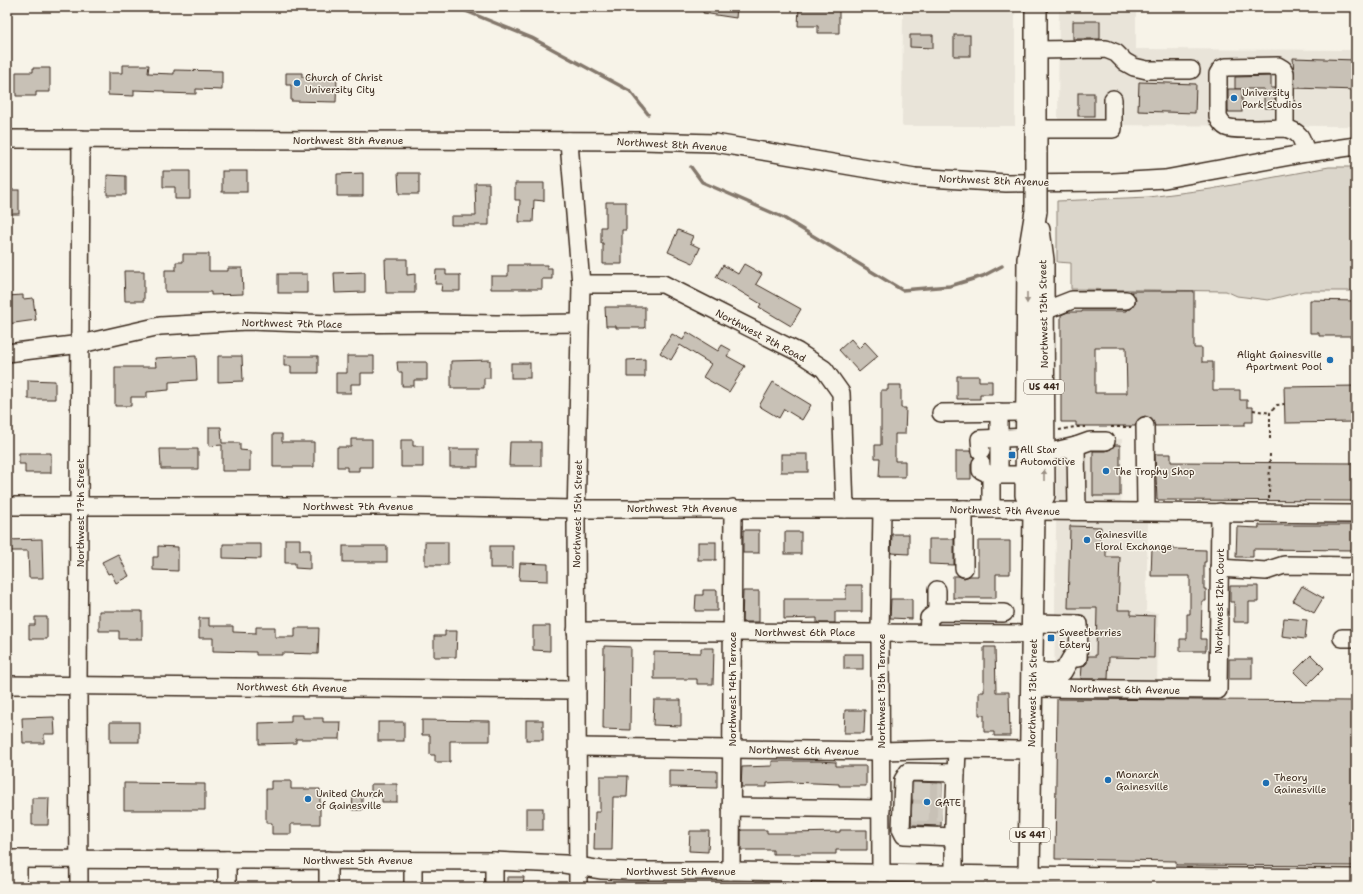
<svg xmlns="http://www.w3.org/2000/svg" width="1363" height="894" font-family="'Shantell Sans',sans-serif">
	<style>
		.built { fill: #e9e4d9 }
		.green { fill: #dbd6cb; stroke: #8b8074 }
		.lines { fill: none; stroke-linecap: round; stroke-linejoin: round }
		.stream { stroke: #84786c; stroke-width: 3.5 }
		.building { fill: #c8c1b6; stroke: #3b2a1e; fill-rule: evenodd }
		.minor-tunnel { stroke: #d1cbc0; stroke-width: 17; stroke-dasharray: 17 8; stroke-linecap: butt }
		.minor-casing { stroke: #3b2a1e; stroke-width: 20 }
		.major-casing { stroke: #3b2a1e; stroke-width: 24 }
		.path { stroke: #3b2a1e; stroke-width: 2; stroke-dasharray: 3 3; stroke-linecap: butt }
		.minor { stroke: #f7f3e8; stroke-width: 17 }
		.major { stroke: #f7f3e8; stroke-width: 21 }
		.major-bridge-casing { stroke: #3b2a1e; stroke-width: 24; stroke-linecap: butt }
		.major-bridge { stroke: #f7f3e8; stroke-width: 21 }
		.oneway { fill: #998e83 }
		.poi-dot { fill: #1f6fb2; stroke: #f7f3e8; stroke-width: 1.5 }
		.labels { text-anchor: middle; stroke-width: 3; stroke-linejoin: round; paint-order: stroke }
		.shield { fill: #f7f3e8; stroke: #73665b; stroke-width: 1 }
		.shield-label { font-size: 9px; font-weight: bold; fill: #3b2a1e }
		.poi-label { font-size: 10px; fill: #3b2a1e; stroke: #f7f3e8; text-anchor: start }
		.street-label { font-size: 10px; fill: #3b2a1e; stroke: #f7f3e8 }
	</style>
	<rect width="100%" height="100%" fill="#f7f3e8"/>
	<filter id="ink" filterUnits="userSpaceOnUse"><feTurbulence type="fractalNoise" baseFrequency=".025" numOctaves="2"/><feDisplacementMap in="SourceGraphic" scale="8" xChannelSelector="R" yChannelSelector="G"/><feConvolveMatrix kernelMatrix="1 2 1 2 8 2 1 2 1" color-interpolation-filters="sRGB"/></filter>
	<g filter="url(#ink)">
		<g class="built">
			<polygon points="903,7 1015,7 1015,126 902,126"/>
			<polygon points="1059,7 1136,7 1136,49 1356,50 1356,126 1058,125"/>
			<polygon points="1057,438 1122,439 1121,521 1148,521 1146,612 1158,613 1157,695 1054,695"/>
		</g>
		<polygon class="green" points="1329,167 1356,167 1356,291 1304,291 1268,300 1237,296 1226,291 1071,289 1071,263 1057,262 1057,201 1149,197 1211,189"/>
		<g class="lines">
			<g class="stream">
				<polyline points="456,7 532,38 630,91 648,114"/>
				<polyline points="691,167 702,182 782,217 902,290 950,286 983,276 1002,266"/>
			</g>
		</g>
		<g class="building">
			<polygon points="704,7 737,7 736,18 703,13"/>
			<polygon points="799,7 839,7 839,33 818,33 818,26 798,26"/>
			<rect x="1073" y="21" width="27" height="18"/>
			<polygon points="910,35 933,35 933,48 910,47"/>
			<rect x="954" y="35" width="16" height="21"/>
			<polygon points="1293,58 1356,60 1356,90 1295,88"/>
			<polygon points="122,65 149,65 148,73 174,74 174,70 222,71 222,90 196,89 196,94 164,93 164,91 134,90 134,96 108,95 108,73 122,73"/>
			<polygon points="33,68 50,68 50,92 36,92 36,96 16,96 16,72 33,72"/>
			<polygon points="286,73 302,73 302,77 337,78 336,102 291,101 291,85 286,85"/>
			<polygon points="1271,76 1271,88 1275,88 1275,108 1264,108 1264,89 1235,89 1235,77"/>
			<polygon points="1139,82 1196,84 1195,113 1138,111"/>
			<rect x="1228" y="89" width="14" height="23"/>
			<rect x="1078" y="93" width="16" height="23"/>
			<polygon points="163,171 190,171 190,199 175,199 175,187 163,187"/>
			<rect x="222" y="171" width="25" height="21"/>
			<polygon points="363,173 363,196 337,196 337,174"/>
			<polygon points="398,173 419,173 419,194 399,194"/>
			<polygon points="107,175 126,176 126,195 107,195"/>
			<polygon points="475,183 489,183 489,225 451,225 451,216 476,216"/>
			<polygon points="515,183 544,183 544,201 534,200 533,222 519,222 520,200 515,200"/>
			<rect x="7" y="190" width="12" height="24"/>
			<polygon points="606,202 626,202 626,230 622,230 622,264 603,264 603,243 601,243 601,227 606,227"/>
			<polygon points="678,230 693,236 690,243 700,248 693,263 668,252"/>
			<polygon points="183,254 209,254 209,271 228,271 228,268 242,268 243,294 211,295 211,292 165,292 165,270 176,270 176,262 183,262"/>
			<polygon points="385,259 407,259 407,275 415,274 415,293 386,293"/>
			<polygon points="744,264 762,274 756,284 801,309 791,326 759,307 761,304 716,277 723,265 738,274"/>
			<polygon points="508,265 547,265 547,268 552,268 552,279 542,279 542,289 491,289 491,276 508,276"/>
			<polygon points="436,270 446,270 446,275 460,275 460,291 441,291 442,284 435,284"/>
			<polygon points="124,271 144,271 144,301 125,301"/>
			<polygon points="365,272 365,292 335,293 334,273"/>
			<rect x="278" y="274" width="29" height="19"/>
			<path d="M1130 291H1194V348H1202V362H1213V390H1240V400H1247V407H1253V422H1245V425L1155 426 1153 421 1150 418 1145 416 1140 418 1137 421 1135 426H1076V422H1061V315L1068 312H1082V311H1126V310L1131 309 1134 305 1136 300 1134 295ZM1095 347H1126L1127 393H1095Z"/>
			<polygon points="23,295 23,299 33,298 36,320 7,324 7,296"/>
			<polygon points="1310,300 1356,301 1356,336 1319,336 1319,333 1310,333"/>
			<polygon points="605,307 645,307 645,328 616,328 616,326 606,326"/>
			<polygon points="687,332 718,351 722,345 731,350 727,356 745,366 729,392 703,377 711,364 680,345 671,360 660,353 672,334 683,340"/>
			<polygon points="851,339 859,348 865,342 878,356 859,372 839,350"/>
			<polygon points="196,356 197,380 169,382 169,390 147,392 147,397 131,397 131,406 115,406 115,367 156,367 155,358"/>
			<polygon points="218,356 242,356 243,381 218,382"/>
			<polygon points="284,356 318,356 318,373 291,373 291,366 284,366"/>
			<polygon points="347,356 374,356 374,373 361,373 361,384 351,384 351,393 336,393 336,373 347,373"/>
			<polygon points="645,359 645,377 627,377 627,360"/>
			<polygon points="490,360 490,378 484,378 484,388 451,388 451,361"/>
			<polygon points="397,362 427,362 427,380 414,380 414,386 402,386 402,372 398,372"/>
			<rect x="511" y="363" width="19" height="15"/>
			<polygon points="957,376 979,376 979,381 992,381 992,394 980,394 980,399 957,399"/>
			<polygon points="28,380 55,381 55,399 28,399"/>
			<polygon points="773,382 811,405 802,420 784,409 779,418 759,406"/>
			<polygon points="888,385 901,385 901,408 906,408 905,434 895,434 895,461 905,461 905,477 879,477 880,458 875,458 875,445 881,445 881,390 888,390"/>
			<polygon points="1356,386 1356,422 1285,423 1284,387"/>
			<polygon points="209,427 221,427 222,443 240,443 240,450 250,451 250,471 222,471 222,445 209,446"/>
			<polygon points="273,434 282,434 282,442 314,442 314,467 273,467"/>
			<polygon points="351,439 372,439 372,467 359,467 359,471 347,471 347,467 337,467 337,447 351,447"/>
			<polygon points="401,440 413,440 413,446 423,446 423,467 401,467"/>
			<polygon points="510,442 541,442 541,466 509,466"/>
			<polygon points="1115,445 1120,445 1120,496 1093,496 1093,451 1106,451 1111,449"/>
			<polygon points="160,449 198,449 198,469 161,469"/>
			<rect x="450" y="449" width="28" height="18"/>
			<polygon points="956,451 971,451 974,458 971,464 971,479 956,479"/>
			<polygon points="19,453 51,453 51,473 25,473 25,464 19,464"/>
			<rect x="781" y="454" width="27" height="18"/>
			<polygon points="1155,454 1171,454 1171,462 1356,463 1356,501 1157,500"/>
			<polygon points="1259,525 1354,525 1354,550 1253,549 1253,557 1236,557 1237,527 1259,528"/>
			<polygon points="1070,526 1101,527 1100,547 1106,547 1106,557 1120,557 1118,610 1131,610 1131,615 1155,616 1154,658 1109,657 1108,679 1081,679 1082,667 1087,663 1088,656 1096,656 1097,608 1068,608"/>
			<rect x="743" y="530" width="16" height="23"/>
			<rect x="785" y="532" width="16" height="22"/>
			<polygon points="892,534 909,534 909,554 891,553"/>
			<polygon points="42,539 43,578 29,578 28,551 7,551 7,540"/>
			<polygon points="285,539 300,539 300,550 310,550 310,569 295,568 295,563 285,563"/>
			<polygon points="929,539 954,539 954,565 929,564"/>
			<polygon points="978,541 1010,541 1010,574 996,574 996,598 953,598 953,576 958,576 964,578 970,576 978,576"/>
			<rect x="425" y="542" width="23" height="23"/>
			<rect x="698" y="542" width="18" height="18"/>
			<polygon points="223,544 261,544 261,559 223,558"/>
			<polygon points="158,546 178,547 178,571 153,570 153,557 158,557"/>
			<rect x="343" y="546" width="44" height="16"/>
			<rect x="490" y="546" width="23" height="22"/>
			<polygon points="1152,547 1173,547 1173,549 1206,550 1206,562 1204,562 1204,589 1206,589 1206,601 1202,601 1201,639 1206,639 1206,651 1180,651 1180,639 1187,639 1187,614 1190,614 1190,576 1151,576"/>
			<polygon points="118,554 129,576 116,583 111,573 108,574 102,562"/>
			<polygon points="520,563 548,564 548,581 519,580"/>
			<polygon points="846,585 862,585 862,612 835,612 835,623 817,623 817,618 784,619 784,599 846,599"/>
			<polygon points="1230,586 1258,586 1258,602 1249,602 1249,622 1234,622 1234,602 1230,602"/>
			<polygon points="1302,586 1323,598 1314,613 1293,601"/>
			<polygon points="703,590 717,590 717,611 695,611 696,595 703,595"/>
			<polygon points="743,591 759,591 759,622 742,622"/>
			<polygon points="891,599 912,599 912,619 890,618"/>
			<polygon points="99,611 142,611 142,639 119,639 119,631 99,631"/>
			<polygon points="35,617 47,617 47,639 29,639 29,625 35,625"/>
			<polygon points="199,618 209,618 209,626 233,626 233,632 256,633 256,627 275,627 275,637 295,637 295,628 319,628 318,654 282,653 282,655 256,655 256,652 213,651 213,638 199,638"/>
			<polygon points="1284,618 1307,620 1305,639 1282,636"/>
			<polygon points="533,626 550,626 550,651 533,650"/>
			<polygon points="445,631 457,631 456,657 434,657 434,636 445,636"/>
			<polygon points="604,646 631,647 630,730 603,729"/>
			<polygon points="984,647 995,647 996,692 1009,692 1010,736 994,736 994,732 984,732 984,715 979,715 979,692 984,692"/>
			<polygon points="701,648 714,648 713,684 697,684 697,679 654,679 654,652 701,653"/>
			<rect x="844" y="654" width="19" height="15"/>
			<polygon points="1311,655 1324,668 1307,685 1294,672"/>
			<rect x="1229" y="659" width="23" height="20"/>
			<polygon points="1057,699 1356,701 1356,866 1176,865 1176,861 1055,859"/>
			<polygon points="654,700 681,700 681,726 653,725"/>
			<polygon points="845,710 865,710 864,733 844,733"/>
			<polygon points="291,715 303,715 303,718 323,718 323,722 341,722 340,739 296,739 296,743 259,744 259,723 291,722"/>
			<polygon points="54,717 55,734 44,734 44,743 23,743 22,718"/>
			<polygon points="422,720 490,721 490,741 450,741 450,762 435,762 435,755 430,755 430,735 422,735"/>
			<rect x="526" y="720" width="17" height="20"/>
			<rect x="110" y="722" width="29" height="20"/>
			<rect x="378" y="722" width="26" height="19"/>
			<polygon points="772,761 819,761 836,762 836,766 866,766 866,786 839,786 839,784 789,782 767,783 767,787 741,787 742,767 772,766"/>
			<polygon points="669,770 717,771 717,788 669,787"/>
			<polygon points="600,776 628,776 627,797 613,797 612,850 594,850 595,812 600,812"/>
			<polygon points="271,781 291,781 291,789 320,789 320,824 291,824 291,834 272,834 272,823 266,823 266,789 271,789"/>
			<polygon points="914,782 942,783 941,826 911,825"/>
			<polygon points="124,783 205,784 205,810 124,810"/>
			<polygon points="371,784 397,784 397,802 382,802 382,796 371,796"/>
			<polygon points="353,795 362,795 362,810 352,810"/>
			<polygon points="32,798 49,798 48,825 32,825"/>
			<rect x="526" y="808" width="17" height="22"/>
			<polygon points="741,830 767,830 767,833 789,833 840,832 840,830 867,830 867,850 836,850 836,854 773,854 773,850 741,850"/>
			<polygon points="690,831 709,831 708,852 689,851"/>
			<polygon points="507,877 524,877 523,887 507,887"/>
		</g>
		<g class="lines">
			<g class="minor-tunnel">
				<polyline points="913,791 942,792"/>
				<polyline points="912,812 942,813"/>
			</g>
			<defs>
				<g id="minor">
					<polyline points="1036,50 1106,49 1116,53 1125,62 1134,67 1147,70 1191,70"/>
					<path d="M1285 128C1273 128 1235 131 1226 127 1222 125 1220 121 1218 117V74L1221 69 1226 67 1278 66 1283 69 1285 73V128C1301 132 1302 139 1306 153"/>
					<polyline points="1036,129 1113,129 1113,99"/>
					<polyline points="7,139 641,141 715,143 915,177 1006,183 1113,182 1165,179 1307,153 1356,146"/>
					<polyline points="569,141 570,155 581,284 576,521 578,887"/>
					<polyline points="581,284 663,284 798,352 824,369 841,393 845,509"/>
					<polyline points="1043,317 1049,309 1072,300 1126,300"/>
					<polyline points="7,353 81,344 160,326 247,321 330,324 432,323 497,324 580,323"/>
					<polyline points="941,413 1027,412"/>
					<polyline points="1145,426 1146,511"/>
					<polyline points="1076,446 1090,441 1106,441"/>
					<polyline points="981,451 980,439 1027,437"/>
					<polyline points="1044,451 1055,451 1076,446 1077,511"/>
					<polyline points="981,464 981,470 991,475"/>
					<polyline points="999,475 999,412"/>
					<polyline points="7,506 398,506 576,509 1013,509 1034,511 1356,514"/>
					<polyline points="964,509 964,568"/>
					<polyline points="991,509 991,475 1027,475"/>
					<polyline points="1219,568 1266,571 1284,565 1356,566"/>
					<polyline points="937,612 937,590"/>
					<polyline points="576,631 1033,634"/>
					<polyline points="928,633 929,618 937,612 1004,613"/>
					<polyline points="1342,638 1356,638"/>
					<polyline points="1032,672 1063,672 1071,658 1078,658 1079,624 1033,623"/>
					<polyline points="7,685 577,690"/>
					<polyline points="1032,688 1218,690 1220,512"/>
					<polyline points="578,747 881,751 957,749 1031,750"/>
					<polyline points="731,807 881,809"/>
					<polyline points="954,837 904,835 901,829 903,780 908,772 956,773"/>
					<polyline points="7,859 494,861 564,864 602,870 630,871 731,871 1006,875 1356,878"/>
					<polyline points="18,859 18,887"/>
					<polyline points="227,860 227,887"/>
					<polyline points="413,861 413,887"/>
					<polyline points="731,871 733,508"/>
					<polyline points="881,873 880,632 882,509"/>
					<polyline points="954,874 954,824 957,749"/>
					<polyline points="79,887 78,686 81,139"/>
					<polyline points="328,887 328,860"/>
					<polyline points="494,887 494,861"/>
					<polyline points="802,887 802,872"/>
				</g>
				<g id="major">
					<polyline points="1036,153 1036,7"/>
					<polyline points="1034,511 1044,496 1043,274 1043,260 1039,230"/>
					<polyline points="1035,887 1029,875 1034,511 1026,495 1028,259 1036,211"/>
				</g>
			</defs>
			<use href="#minor" class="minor-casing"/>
			<use href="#major" class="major-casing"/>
			<g class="path">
				<polyline points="1253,410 1270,413"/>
				<polyline points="1111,427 1131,427"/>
				<polyline points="1059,430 1075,427 1085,427"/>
				<polyline points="1270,439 1270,413 1277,405 1284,404"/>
				<polyline points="1269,499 1270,453"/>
			</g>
			<use href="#minor" class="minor"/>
			<use href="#major" class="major"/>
			<defs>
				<polyline id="major-bridge" points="1036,153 1036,211"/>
			</defs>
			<use href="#major-bridge" class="major-bridge-casing"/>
			<use href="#major-bridge" class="major-bridge"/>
		</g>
		<defs><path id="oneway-solid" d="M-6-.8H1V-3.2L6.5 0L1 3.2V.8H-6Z"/></defs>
		<g class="oneway">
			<use href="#oneway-solid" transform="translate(1027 298) rotate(90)"/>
			<use href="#oneway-solid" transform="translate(1044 475) rotate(-90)"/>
		</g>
	</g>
	<g class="poi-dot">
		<circle cx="297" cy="83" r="4"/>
		<circle cx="1234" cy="98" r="4"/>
		<circle cx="1330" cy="360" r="4"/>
		<rect x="1008" y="451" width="8" height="8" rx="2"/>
		<circle cx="1106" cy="471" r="4"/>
		<circle cx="1087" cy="540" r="4"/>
		<rect x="1047" y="634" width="8" height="8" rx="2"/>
		<circle cx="1108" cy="780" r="4"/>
		<circle cx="1266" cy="783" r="4"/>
		<circle cx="308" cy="799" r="4"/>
		<circle cx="927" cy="802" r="4"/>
	</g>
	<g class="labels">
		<g class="shield">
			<rect x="1024" y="380" width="40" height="14" rx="3"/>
			<rect x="1010" y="828" width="40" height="14" rx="3"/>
		</g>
		<g class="shield-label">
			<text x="1044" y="390">US 441</text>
			<text x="1030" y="838">US 441</text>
		</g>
		<g class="poi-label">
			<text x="305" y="81">Church of Christ<tspan x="305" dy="12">University City</tspan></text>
			<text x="1242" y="96">University<tspan x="1242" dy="12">Park Studios</tspan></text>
			<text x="1322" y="358" text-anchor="end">Alight Gainesville<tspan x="1322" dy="12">Apartment Pool</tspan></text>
			<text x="1020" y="453">All Star<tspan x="1020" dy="12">Automotive</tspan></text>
			<text x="1114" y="475">The Trophy Shop</text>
			<text x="1095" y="538">Gainesville<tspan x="1095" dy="12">Floral Exchange</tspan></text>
			<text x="1059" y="636">Sweetberries<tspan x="1059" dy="12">Eatery</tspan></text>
			<text x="1116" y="778">Monarch<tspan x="1116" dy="12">Gainesville</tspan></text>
			<text x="1274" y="781">Theory<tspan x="1274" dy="12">Gainesville</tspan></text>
			<text x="316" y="797">United Church<tspan x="316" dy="12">of Gainesville</tspan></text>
			<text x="935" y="806">GATE</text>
		</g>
		<g class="street-label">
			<text x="348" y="144">Northwest 8th Avenue</text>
			<text transform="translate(672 144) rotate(3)" y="4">Northwest 8th Avenue</text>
			<text transform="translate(994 180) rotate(2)" y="4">Northwest 8th Avenue</text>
			<text transform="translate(1043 314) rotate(-91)" y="4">Northwest 13th Street</text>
			<text transform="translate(292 323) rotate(1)" y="4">Northwest 7th Place</text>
			<text transform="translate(761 335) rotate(28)" y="4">Northwest 7th Road</text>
			<text x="358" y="510">Northwest 7th Avenue</text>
			<text x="682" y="512">Northwest 7th Avenue</text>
			<text transform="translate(1005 510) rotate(1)" y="4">Northwest 7th Avenue</text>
			<text transform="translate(80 513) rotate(-90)" y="4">Northwest 17th Street</text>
			<text transform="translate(577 514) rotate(-89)" y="4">Northwest 15th Street</text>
			<text transform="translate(1219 601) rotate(-89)" y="4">Northwest 12th Court</text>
			<text x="805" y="636">Northwest 6th Place</text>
			<text transform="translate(292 687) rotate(1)" y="4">Northwest 6th Avenue</text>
			<text transform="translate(732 689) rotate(-90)" y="4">Northwest 14th Terrace</text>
			<text transform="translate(1125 689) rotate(1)" y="4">Northwest 6th Avenue</text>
			<text transform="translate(881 691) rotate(-90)" y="4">Northwest 13th Terrace</text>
			<text transform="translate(1032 693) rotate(-89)" y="4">Northwest 13th Street</text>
			<text transform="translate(804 750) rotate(1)" y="4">Northwest 6th Avenue</text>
			<text x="358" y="864">Northwest 5th Avenue</text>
			<text x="681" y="875">Northwest 5th Avenue</text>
		</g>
	</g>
	<rect width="1363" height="894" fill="none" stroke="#f7f3e8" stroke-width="24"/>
	<rect x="12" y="12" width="1339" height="870" fill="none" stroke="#3b2a1e" stroke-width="1.5" filter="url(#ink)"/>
</svg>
